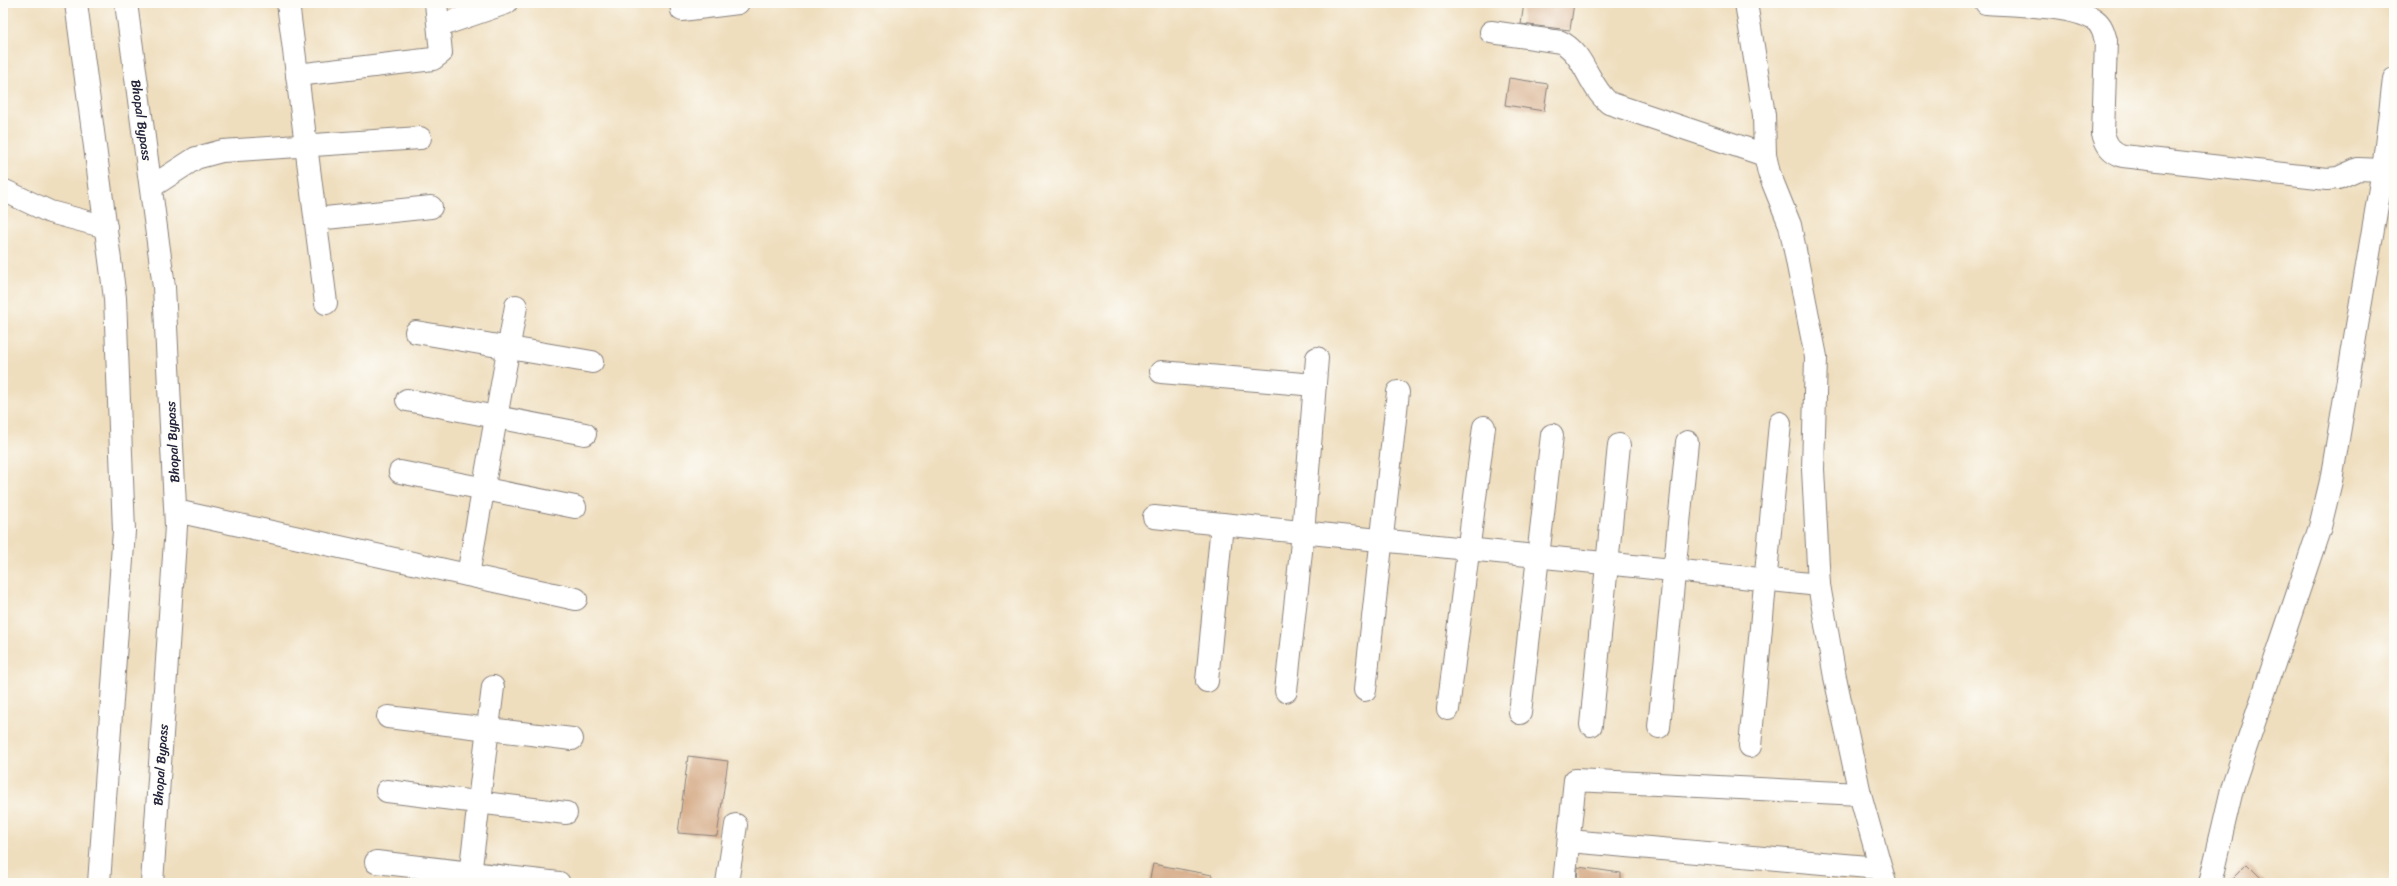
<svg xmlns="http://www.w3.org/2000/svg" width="2397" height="886" font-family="Sriracha,sans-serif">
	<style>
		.building { fill: #d6ab87 }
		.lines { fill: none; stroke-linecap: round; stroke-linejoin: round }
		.minor-casing { stroke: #88807c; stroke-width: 24 }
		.highway-casing { stroke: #88807c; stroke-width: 24 }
		.minor { stroke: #fff; stroke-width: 22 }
		.highway { stroke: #fff; stroke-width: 22 }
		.labels { text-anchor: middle; stroke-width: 3; stroke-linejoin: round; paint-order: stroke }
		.street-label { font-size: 13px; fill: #22223b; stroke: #fdfcf7 }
	</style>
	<rect width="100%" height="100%" fill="#fdfcf7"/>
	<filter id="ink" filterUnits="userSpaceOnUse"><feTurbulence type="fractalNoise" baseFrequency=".025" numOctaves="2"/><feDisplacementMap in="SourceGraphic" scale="8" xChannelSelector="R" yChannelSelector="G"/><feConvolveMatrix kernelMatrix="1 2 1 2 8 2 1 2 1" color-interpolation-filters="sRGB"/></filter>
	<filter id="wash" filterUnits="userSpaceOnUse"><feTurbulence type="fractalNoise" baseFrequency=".012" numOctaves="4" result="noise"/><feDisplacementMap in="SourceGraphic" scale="16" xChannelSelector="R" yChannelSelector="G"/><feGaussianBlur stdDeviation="0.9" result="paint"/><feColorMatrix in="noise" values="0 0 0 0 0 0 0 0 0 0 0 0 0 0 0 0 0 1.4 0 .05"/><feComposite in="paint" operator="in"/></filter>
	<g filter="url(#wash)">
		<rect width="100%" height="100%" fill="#efdebe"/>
		<g id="blocks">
			<g class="building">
				<polygon points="1524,3 1574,3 1570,30 1521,24"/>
				<polygon points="1509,78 1548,84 1544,111 1505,105"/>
				<polygon points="688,756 728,761 717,836 678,833"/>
				<polygon points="1153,864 1212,875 1211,883 1149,883"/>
				<polygon points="2247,864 2266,883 2228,883"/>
				<polygon points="1578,867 1621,873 1621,883 1577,883"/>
			</g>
		</g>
	</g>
	<g filter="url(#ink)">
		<use href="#blocks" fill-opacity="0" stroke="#88807c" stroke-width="1"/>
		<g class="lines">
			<defs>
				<g id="minor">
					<polyline points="288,3 326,303"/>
					<polyline points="681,3 682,10 738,3"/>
					<polyline points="1746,3 1764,115 1765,155 1769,173 1790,225 1816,357 1813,469 1819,585 1835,677 1860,794 1885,883"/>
					<path d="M1986 3C2013 5 2073 5 2095 20 2102 25 2104 33 2106 41L2103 134C2107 146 2111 152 2123 156L2327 179 2338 178 2358 169 2383 170"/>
					<polyline points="439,26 506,3"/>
					<path d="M1491 32 1561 42C1585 54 1588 86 1609 103L1765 155"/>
					<polyline points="297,75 433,59 441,53 436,3"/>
					<polyline points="151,187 196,158 222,151 420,138"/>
					<polyline points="3,190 50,212 106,227"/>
					<polyline points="316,219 431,207"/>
					<polyline points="416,332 592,362"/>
					<polyline points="1161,372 1315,385"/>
					<polyline points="407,400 585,434"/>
					<polyline points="400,472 575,507"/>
					<polyline points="176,511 576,599"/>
					<polyline points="1154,517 1819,585"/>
					<polyline points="468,575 516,306"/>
					<polyline points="1207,681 1222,524"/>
					<polyline points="1365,690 1398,392"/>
					<polyline points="1286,691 1303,533 1317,358"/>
					<polyline points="1448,709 1484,427"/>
					<polyline points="1520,713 1552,435"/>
					<polyline points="388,717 572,739"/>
					<polyline points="1591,725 1619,445"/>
					<polyline points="1659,727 1687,442"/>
					<polyline points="1750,746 1780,423"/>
					<polyline points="387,791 566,813"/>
					<polyline points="1569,841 1880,868"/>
					<polyline points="376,862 559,883"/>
					<polyline points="469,883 493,687"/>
					<polyline points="727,883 736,825"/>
					<polyline points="1564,883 1575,780 1860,794"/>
					<polyline points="2210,883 2233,785 2320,527 2331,481 2383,170 2394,79"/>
				</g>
				<g id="highway">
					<polyline points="76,3 115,298 124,531 99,883"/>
					<polyline points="126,3 164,287 176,526 152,883"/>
				</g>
			</defs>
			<use href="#minor" class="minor-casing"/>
			<use href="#highway" class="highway-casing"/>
			<use href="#minor" class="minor"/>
			<use href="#highway" class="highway"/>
		</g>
	</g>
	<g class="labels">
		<g class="street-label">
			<text transform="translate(142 120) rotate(82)" y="5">Bhopal Bypass</text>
			<text transform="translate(172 442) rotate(-93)" y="5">Bhopal Bypass</text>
			<text transform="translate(160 765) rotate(-86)" y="5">Bhopal Bypass</text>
		</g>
	</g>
	<rect width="2397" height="886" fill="none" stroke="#fdfcf7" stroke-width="16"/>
</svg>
